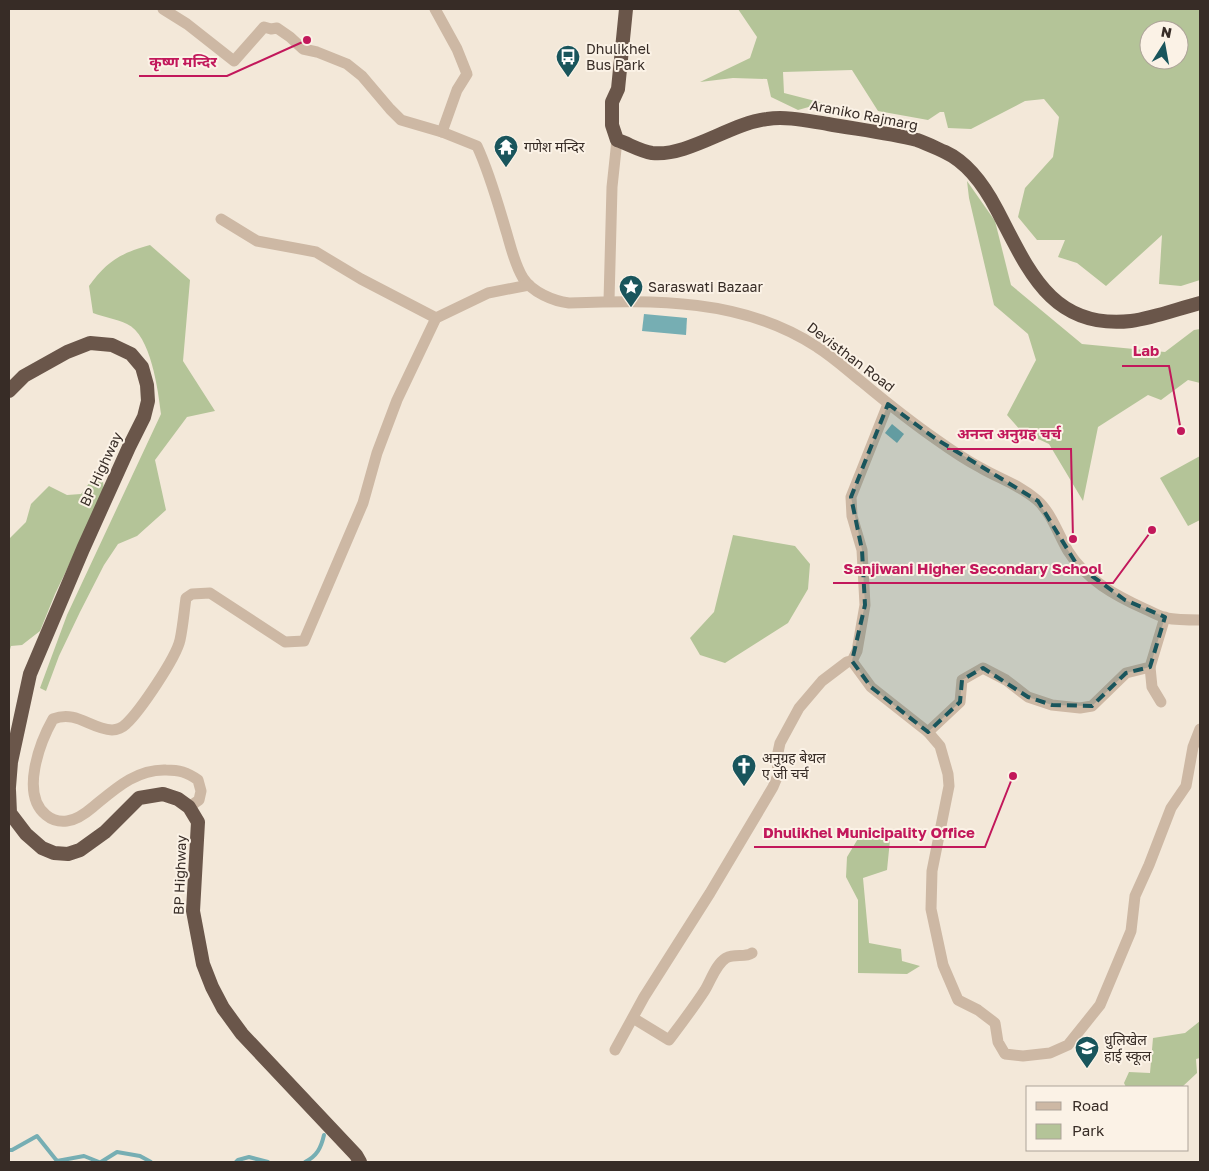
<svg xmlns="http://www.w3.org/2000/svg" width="1209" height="1171" font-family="'Golos Text','Noto Sans Devanagari',sans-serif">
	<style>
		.green { fill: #b4c498; fill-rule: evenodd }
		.water { fill: #76aeb3 }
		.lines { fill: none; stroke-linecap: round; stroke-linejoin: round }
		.stream { stroke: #76aeb3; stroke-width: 4 }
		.minor { stroke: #cdb8a4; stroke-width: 11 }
		.trunk { stroke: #6a564a; stroke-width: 14 }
		.marked { fill: #19555c; fill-opacity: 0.2; stroke: #19555c; stroke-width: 4; stroke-dasharray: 10 6; stroke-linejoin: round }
		.labels { text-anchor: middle; stroke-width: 4; stroke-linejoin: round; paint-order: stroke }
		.poi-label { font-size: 14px; fill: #372c26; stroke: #fbf2e6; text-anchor: start }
		.street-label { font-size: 14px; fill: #372c26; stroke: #fbf2e6 }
		.leader { fill: none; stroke: #c2185b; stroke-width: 2 }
		.callout-dot { fill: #c2185b; stroke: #fbf2e6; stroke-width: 2 }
		.callout-label { font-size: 15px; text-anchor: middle; font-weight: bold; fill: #c2185b; stroke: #fbf2e6; stroke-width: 4; stroke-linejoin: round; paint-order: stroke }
	</style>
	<rect width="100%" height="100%" fill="#f3e8d9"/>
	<g class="green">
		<path d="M738 9H1200V280L1181 286 1159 284 1162 235 1106 286 1077 263 1058 257 1065 240H1037L1018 217 1025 188 1053 157 1059 117 1044 99 1025 101 971 129 948 128 944 112H940L928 120 878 111 852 70 783 72 784 93 823 103 798 110 771 97 767 79 733 78 700 82 750 58 757 37ZM1149 30H1179V60H1149Z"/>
		<polygon points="967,181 995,221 1011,285 1082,344 1165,352 1194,330 1200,329 1200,383 1188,380 1161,400 1148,395 1098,427 1083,501 1049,444 1021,431 1007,415 1036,360 1028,334 994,305 969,198"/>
		<path d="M150 245 190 280 183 361 215 411 187 417 155 460 166 510 137 536 118 544 104 565 80 612 59 656 46 691 40 688 67 615 161 414C158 390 151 335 127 324 117 319 104 317 93 313L89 286C107 261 121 253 150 245Z"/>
		<polygon points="1200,456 1200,520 1188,526 1160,478"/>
		<polygon points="94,477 103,481 104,492 55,594 40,631 22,645 11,646 9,653 9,539 26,522 31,504 49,486 67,495 81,494"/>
		<polygon points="733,535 795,546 810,564 808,589 788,623 725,663 700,655 690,638 714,612"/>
		<polygon points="891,830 887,870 863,878 869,943 901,949 902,961 920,966 907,974 858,973 858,900 846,877 847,857 862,832"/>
		<polygon points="1200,1021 1200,1058 1196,1059 1197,1073 1182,1087 1126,1087 1124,1083 1129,1072 1150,1073 1153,1038 1185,1033"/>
	</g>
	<g class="water">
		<polygon points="644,314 687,318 686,335 642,331"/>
		<polygon points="892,424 904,434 897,443 885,433"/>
	</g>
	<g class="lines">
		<g class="stream">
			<polyline points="9,1150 12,1150 37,1136 57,1161 84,1156 99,1162"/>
			<polyline points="101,1162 117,1152 140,1156 151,1162"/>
			<polyline points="236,1162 238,1160 249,1157 268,1162"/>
			<path d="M305 1162C317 1156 321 1148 324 1135"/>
		</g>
		<g class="minor">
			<path d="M163 9 187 24 234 61 264 27 271 29 277 28 290 37 303 49 317 52 347 64 362 76 390 109 401 120 442 132 477 146C490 174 498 204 507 234 511 248 515 265 523 278 532 292 553 301 569 303 654 300 743 298 817 347 833 357 847 370 862 382 886 402 911 422 937 440 951 450 966 460 981 468 1000 479 1020 485 1037 500 1051 512 1059 536 1068 551 1085 579 1116 596 1145 609 1152 612 1159 616 1166 618 1177 620 1189 620 1200 620"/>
			<polyline points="435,9 457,49 467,74 457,90 442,132"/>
			<polyline points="221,219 257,241 316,252 361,279 436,318"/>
			<polyline points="609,301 612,187 617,140"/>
			<polyline points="888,404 851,497 852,516 862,550 865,605 857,651 852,661 871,687 928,732 940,746 948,774 949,786 932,871 931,909 943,965 958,1000 978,1010 995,1023 998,1042 1005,1054 1023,1056 1050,1053 1068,1045 1100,1005 1131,931 1135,896 1149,865 1171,808 1186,786 1193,747 1200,729"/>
			<polyline points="1150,667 1152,687 1161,702"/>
			<polyline points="928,732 960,702 962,680 983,668 1006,680 1028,697 1052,705 1080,708 1092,706 1126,673 1150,667 1165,617"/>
			<path d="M189 807 199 800 201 791 198 780C187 772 179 770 166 770 136 769 115 789 93 807 86 813 77 820 67 821 59 822 52 820 46 815 20 794 40 742 53 719 77 710 90 729 112 730 117 730 123 727 126 724 140 711 176 658 180 640 183 626 184 612 186 598L192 594 210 593 285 642 304 641 363 503 377 453 397 400 436 318 488 293 529 285"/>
			<path d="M633 1018 669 1040C681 1024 694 1007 705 990 711 980 716 964 726 958 735 953 745 958 752 953"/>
			<polyline points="615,1050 644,997 710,893 773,787 778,775 777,757 780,743 799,708 822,681 847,662 852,661"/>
		</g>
		<g class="trunk">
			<path d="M626 9 618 89 612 102V125L617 140C629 144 640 151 652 153 688 157 731 123 767 119 787 116 808 121 828 124 856 129 889 133 917 140 926 143 936 148 945 152 969 163 985 187 997 210 1028 269 1051 330 1131 321 1154 318 1177 309 1200 303"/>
			<polyline points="9,391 24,376 67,352 90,343 112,345 131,354 142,367 147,385 148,401 144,417 129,447 83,549 30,674 11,762 9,787"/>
			<polyline points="9,790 10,813 26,834 42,848 54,853 68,854 80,850 105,832 139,798 163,794 178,799 189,807 198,822 193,911 203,964 212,987 223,1008 242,1034 356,1155 360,1162"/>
		</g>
	</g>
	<path class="marked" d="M888 404 936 439 1038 501 1077 565 1125 600 1165 617 1150 667 1126 673 1092 706 1052 705 1028 697 983 668 962 680 960 702 928 732 871 687 852 661 865 605 862 550 851 497Z"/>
	<defs>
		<symbol id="bus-pin" viewBox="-11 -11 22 30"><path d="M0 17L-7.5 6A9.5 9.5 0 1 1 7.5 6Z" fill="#19555c" stroke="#fbf2e6"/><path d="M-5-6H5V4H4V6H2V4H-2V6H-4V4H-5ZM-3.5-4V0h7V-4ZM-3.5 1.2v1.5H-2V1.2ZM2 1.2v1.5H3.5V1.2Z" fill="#fff"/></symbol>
		<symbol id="temple-pin" viewBox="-11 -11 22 30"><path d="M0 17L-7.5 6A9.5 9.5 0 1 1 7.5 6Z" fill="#19555c" stroke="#fbf2e6"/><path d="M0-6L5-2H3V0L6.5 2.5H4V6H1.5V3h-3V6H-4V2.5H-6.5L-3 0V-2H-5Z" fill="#fff"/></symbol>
		<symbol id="sight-pin" viewBox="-11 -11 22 30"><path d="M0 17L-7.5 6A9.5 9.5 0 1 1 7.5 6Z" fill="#19555c" stroke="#fbf2e6"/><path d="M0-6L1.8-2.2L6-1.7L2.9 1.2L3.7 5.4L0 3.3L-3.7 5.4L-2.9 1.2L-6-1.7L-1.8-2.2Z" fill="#fff"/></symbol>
		<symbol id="church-pin" viewBox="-11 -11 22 30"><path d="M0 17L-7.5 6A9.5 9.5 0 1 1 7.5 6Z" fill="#19555c" stroke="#fbf2e6"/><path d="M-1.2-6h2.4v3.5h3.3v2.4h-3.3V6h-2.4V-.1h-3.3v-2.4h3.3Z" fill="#fff"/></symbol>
		<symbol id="school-pin" viewBox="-11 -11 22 30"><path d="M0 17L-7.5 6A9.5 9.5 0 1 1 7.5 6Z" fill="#19555c" stroke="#fbf2e6"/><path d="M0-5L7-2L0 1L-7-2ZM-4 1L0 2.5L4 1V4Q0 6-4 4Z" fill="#fff"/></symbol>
	</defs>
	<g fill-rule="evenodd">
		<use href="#bus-pin" x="554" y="43" width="28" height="38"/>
		<use href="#temple-pin" x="492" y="133" width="28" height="38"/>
		<use href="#sight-pin" x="617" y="273" width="28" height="38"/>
		<use href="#church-pin" x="730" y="752" width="28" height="38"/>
		<use href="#school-pin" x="1073" y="1034" width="28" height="38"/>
	</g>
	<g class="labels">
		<g class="poi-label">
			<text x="586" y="54">Dhulikhel<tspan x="586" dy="16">Bus Park</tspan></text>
			<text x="524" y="152">गणेश मन्दिर</text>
			<text x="648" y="292">Saraswati Bazaar</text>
			<text x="762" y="763">अनुग्रह बेथल<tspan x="762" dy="16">ए जी चर्च</tspan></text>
			<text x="1104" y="1045">धुलिखेल<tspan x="1104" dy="16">हाई स्कूल</tspan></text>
		</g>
		<g class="street-label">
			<text transform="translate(864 115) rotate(11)" y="5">Araniko Rajmarg</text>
			<text transform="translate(851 357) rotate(37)" y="5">Devisthan Road</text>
			<text transform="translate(101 469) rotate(-65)" y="5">BP Highway</text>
			<text transform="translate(180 875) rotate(-88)" y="5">BP Highway</text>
		</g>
	</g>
	<path class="leader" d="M307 40L227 76H139M1181 431L1169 366H1122M1073 539L1071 449H947M1152 530L1113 583H833M1013 776L985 847H754"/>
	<g class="callout-dot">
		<circle cx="307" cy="40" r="5"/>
		<circle cx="1181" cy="431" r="5"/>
		<circle cx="1073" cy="539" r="5"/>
		<circle cx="1152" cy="530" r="5"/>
		<circle cx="1013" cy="776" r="5"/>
	</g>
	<g class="callout-label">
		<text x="183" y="67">कृष्ण मन्दिर</text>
		<text x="1146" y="356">Lab</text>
		<text x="1009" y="439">अनन्त अनुग्रह चर्च</text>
		<text x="973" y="574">Sanjiwani Higher Secondary School</text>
		<text x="869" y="838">Dhulikhel Municipality Office</text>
	</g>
	<rect width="1209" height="1171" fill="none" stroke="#372c26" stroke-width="20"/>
	<rect x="1026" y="1086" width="162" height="65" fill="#fbf2e6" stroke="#ada399"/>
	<rect x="1036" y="1102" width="25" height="8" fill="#cdb8a4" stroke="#ada399"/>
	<text x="1072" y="1111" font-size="15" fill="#372c26">Road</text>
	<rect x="1036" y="1124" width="25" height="15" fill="#b4c498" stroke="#ada399"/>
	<text x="1072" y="1136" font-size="15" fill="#372c26">Park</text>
	<g transform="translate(1164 45) rotate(11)"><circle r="24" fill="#fbf2e6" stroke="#ada399"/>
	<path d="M0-4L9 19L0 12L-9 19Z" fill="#19555c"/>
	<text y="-8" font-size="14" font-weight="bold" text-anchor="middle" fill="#372c26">N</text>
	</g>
</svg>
